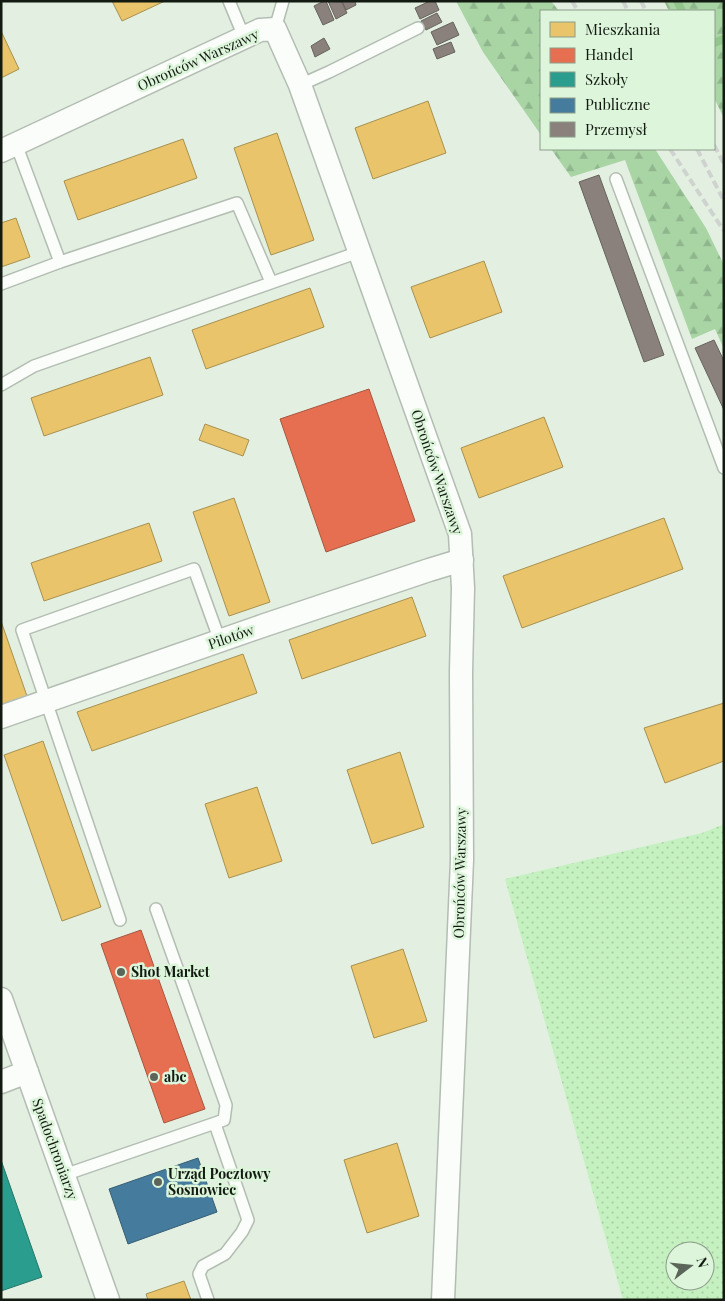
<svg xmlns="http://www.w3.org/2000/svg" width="725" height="1301" font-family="'Playfair Display',serif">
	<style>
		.grass { fill: url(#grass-dots); fill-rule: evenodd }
		.forest { fill: url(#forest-firs) }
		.homes { fill: #e9c46a; stroke: #a8914f }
		.shops { fill: #e76f51; stroke: #a7563e }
		.schools { fill: #2a9d8f; stroke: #237669 }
		.public { fill: #457b9d; stroke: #365e73 }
		.industry { fill: #8a817c; stroke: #66625c }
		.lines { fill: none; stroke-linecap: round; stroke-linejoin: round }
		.stream { stroke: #91c58c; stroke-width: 8 }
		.service-casing { stroke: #b3bdb2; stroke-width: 14 }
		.minor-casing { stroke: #b3bdb2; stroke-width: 25 }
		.service { stroke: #fbfdfa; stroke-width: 11 }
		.minor { stroke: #fbfdfa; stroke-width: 22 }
		.rail { stroke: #cfd3cf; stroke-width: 4; stroke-dasharray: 8 4; stroke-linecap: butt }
		.poi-dot { fill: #5b655a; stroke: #ddf5db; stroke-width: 2 }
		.labels { text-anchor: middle; stroke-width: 5; stroke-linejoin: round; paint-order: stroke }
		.street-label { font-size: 14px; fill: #121a11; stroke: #ddf5db }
		.poi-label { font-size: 14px; font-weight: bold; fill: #121a11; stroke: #ddf5db; text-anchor: start }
	</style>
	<defs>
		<pattern id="grass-dots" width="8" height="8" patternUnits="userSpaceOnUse" patternTransform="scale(1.25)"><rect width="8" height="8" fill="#c5f1c0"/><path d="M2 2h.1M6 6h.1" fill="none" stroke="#a8cea4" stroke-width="1.8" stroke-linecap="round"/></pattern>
		<pattern id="forest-firs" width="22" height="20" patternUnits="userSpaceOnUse" patternTransform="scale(1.25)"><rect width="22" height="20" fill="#a9d5a5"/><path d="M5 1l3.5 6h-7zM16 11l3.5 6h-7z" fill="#90b68d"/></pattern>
	</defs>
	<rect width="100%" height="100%" fill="#e2efe1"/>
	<path class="grass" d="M724 824V1300H623L505 879 702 833ZM675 1251H705V1281H675Z"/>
	<g class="forest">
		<polygon points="456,1 551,1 559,11 541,11 541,135 483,52"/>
		<polygon points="664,1 724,1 724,118 714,98 714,11 669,11"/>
		<polygon points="551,149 655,149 706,228 724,265 724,349 715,329 692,339 625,160 571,177"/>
	</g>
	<g class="homes">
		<polygon points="112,1 165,1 122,21"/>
		<polygon points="1,31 19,69 1,78"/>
		<polygon points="428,101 446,153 373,179 355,128"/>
		<polygon points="277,133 314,240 271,255 234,148"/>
		<polygon points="183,139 197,178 78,220 64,181"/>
		<polygon points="16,218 30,257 1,267 1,223"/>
		<polygon points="484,261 502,312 430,338 411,287"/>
		<polygon points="310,288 324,327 206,369 192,330"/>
		<polygon points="150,357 163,395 44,436 31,398"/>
		<polygon points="544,417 563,467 479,498 461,448"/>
		<polygon points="205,424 249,440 243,456 199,440"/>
		<polygon points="234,498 270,602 229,616 193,512"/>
		<polygon points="664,518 683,569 522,628 503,576"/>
		<polygon points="149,523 162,561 44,601 31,563"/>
		<polygon points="412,597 426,636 302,679 289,640"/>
		<polygon points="1,621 28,699 1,708"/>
		<polygon points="243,654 257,693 92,751 77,712"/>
		<polygon points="724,703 724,761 665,783 644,728"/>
		<polygon points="43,741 101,907 62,921 4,755"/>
		<polygon points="400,752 424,827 372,844 347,770"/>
		<polygon points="257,787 282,861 229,878 205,804"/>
		<polygon points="403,949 427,1021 374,1038 351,966"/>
		<polygon points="397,1143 419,1216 367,1233 344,1160"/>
		<polygon points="184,1281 191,1300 148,1300 146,1294"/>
	</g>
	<g class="shops">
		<polygon points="369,389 415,521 326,552 280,419"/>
		<polygon points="141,930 205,1109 164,1123 101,944"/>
	</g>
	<polygon class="schools" points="1,1160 42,1277 1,1291"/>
	<polygon class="public" points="198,1158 217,1212 128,1244 109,1189"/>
	<g class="industry">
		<polygon points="324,1 326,1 334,20 323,25 314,6"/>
		<polygon points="328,1 341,1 347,13 336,19"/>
		<polygon points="342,1 355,1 356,5 346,10"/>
		<polygon points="430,1 435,1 439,10 420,19 415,8"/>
		<polygon points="437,13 442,22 426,30 421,21"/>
		<polygon points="453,22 459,35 437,45 431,32"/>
		<polygon points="324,38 330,49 315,57 311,46"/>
		<polygon points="451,42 455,52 437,59 433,49"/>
		<polygon points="599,175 664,355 644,362 579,182"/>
		<polygon points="714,340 724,361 724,410 695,348"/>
	</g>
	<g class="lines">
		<g class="stream">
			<polyline points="677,1 682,11"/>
			<polyline points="714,43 724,39"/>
		</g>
		<defs>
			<g id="service">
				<polyline points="229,1 244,37"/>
				<polyline points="275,29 283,1"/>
				<polyline points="300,85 329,72 418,28"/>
				<polyline points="16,144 60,262"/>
				<polyline points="616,179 724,468"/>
				<polyline points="1,284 60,262 237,203 271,282"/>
				<polyline points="1,385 34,366 359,252"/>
				<polyline points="120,920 22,630 194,569 220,641"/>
				<polyline points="64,1175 224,1120 226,1105 156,909"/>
				<polyline points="208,1300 199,1274 203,1266 225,1254 242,1232 248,1220 215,1124"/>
			</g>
			<g id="minor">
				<polyline points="1,151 260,30 275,29 300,85 460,534 463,588 461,672 462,860 443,1300"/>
				<polyline points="1,717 265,625 429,570 462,560"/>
				<polyline points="1,999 108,1300"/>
				<polyline points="1,1082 27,1072"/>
			</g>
		</defs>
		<use href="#service" class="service-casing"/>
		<use href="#minor" class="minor-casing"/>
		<use href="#service" class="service"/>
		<use href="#minor" class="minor"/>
		<g class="rail">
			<polyline points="572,1 578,11"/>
			<polyline points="623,1 628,11"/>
			<polyline points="641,1 646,11"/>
			<polyline points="714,145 724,164"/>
			<polyline points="670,149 724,231"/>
			<polyline points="697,149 724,201"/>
		</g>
	</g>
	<g class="poi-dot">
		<circle cx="121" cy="972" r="5"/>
		<circle cx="154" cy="1077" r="5"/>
		<circle cx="158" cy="1182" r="5"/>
	</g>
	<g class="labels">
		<g class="street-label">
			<text transform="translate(198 60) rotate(-24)" y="5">Obrońców Warszawy</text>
			<text transform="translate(437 472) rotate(71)" y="5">Obrońców Warszawy</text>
			<text transform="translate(231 637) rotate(-19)" y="5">Pilotów</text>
			<text transform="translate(460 873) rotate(-89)" y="5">Obrońców Warszawy</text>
			<text transform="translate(55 1149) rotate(70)" y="5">Spadochroniarzy</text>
		</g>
		<g class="poi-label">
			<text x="131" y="977">Shot Market</text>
			<text x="164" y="1082">abc</text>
			<text x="168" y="1179">Urząd Pocztowy<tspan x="168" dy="16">Sosnowiec</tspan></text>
		</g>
	</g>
	<rect width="725" height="1301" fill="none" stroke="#121a11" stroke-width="5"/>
	<rect x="540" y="10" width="175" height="140" fill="#ddf5db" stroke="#8c9d8a"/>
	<rect x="550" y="22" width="25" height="15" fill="#e9c46a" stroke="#8c9d8a"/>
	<text x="585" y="35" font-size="15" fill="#121a11">Mieszkania</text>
	<rect x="550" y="48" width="25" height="15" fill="#e76f51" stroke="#8c9d8a"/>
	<text x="585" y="60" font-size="15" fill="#121a11">Handel</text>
	<rect x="550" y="72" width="25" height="15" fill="#2a9d8f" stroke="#8c9d8a"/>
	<text x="585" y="85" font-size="15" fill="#121a11">Szkoły</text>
	<rect x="550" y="98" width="25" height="15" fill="#457b9d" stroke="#8c9d8a"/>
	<text x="585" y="110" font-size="15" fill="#121a11">Publiczne</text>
	<rect x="550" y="122" width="25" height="15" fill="#8a817c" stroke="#8c9d8a"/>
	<text x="585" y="135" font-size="15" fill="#121a11">Przemysł</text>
	<g transform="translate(690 1266) rotate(74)"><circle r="24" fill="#ddf5db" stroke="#8c9d8a"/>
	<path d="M0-4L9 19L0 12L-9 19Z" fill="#5b655a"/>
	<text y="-8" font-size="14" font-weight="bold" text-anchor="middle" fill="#121a11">N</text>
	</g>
</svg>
